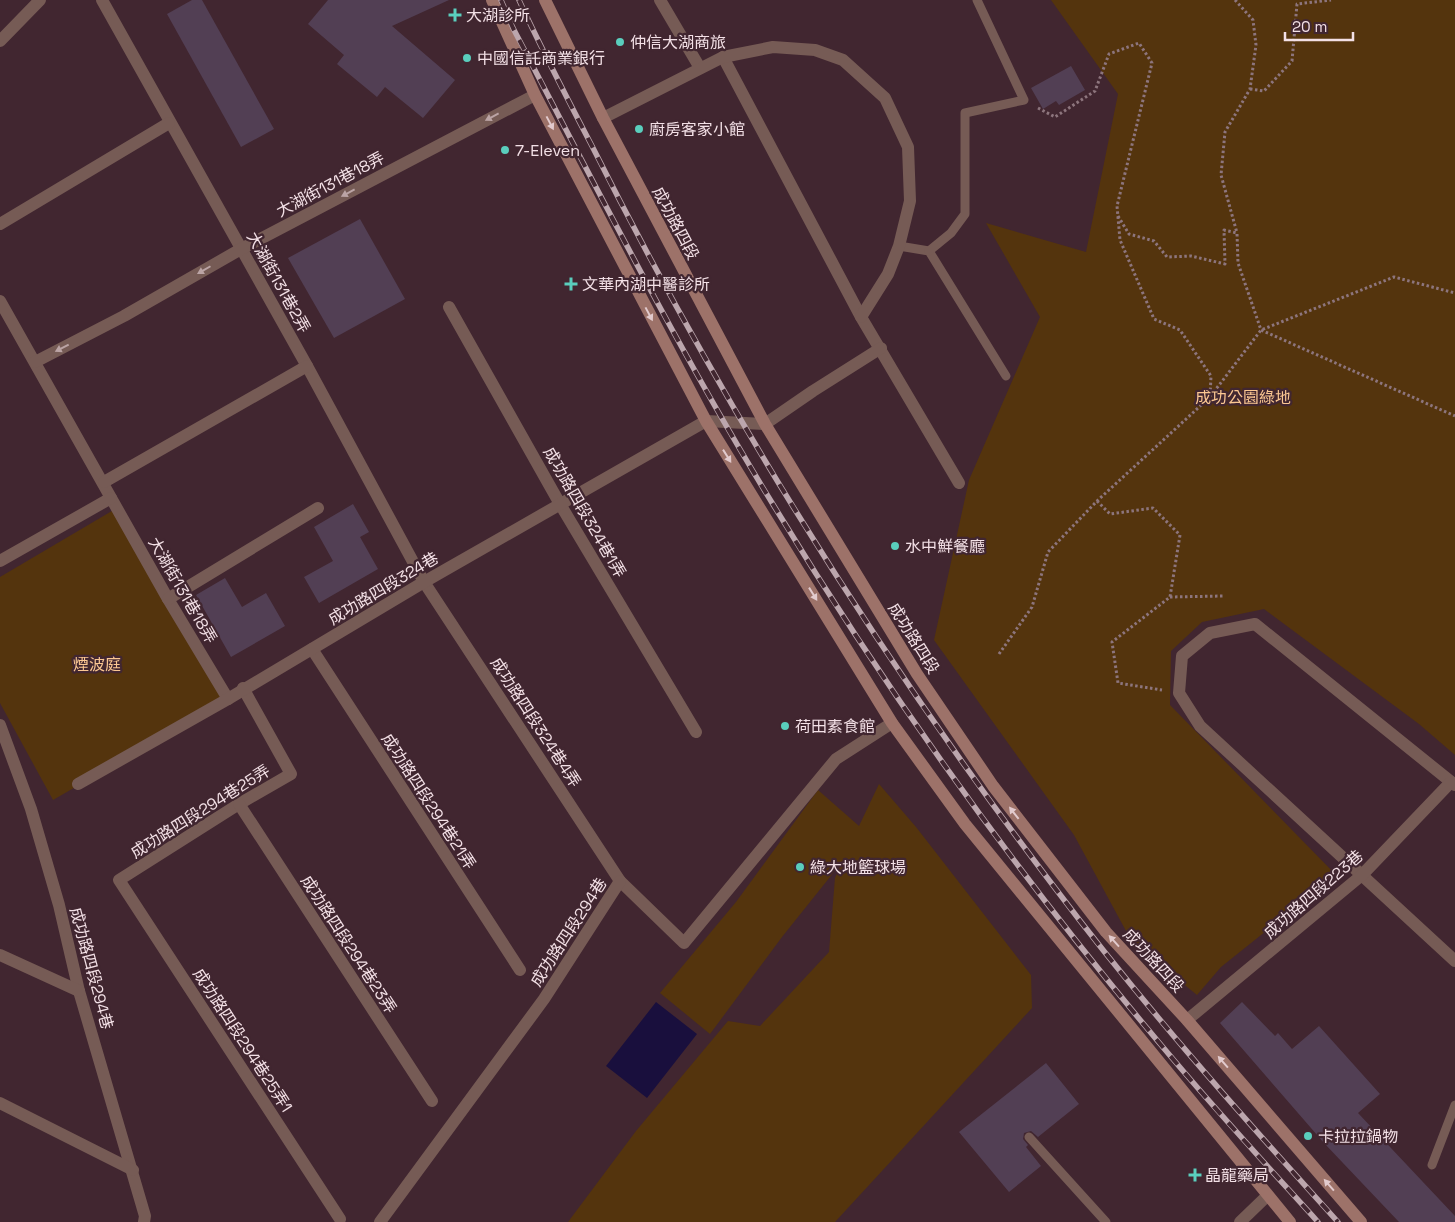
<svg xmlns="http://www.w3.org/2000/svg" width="1455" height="1222" font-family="'Space Grotesk','Noto Sans TC',sans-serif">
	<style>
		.green { fill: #54340d }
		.water { fill: #190f3d }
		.building { fill: #523f54 }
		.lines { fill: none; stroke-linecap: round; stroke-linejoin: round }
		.path { stroke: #8d757d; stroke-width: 3; stroke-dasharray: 2.5 2.5; stroke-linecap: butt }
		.service { stroke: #765b55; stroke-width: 9 }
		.minor { stroke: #765b55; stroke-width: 12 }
		.secondary { stroke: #9d7269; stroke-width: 12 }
		.rail-casing { stroke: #bca6ad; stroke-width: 5.5 }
		.rail { stroke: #412630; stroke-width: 4; stroke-dasharray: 11; stroke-linecap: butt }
		.oneway { fill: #bba4a5 }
		.oneway2 { fill: #e2cacd }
		.poi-dot { fill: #5acebd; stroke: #412630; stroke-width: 2 }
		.labels { text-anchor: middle; stroke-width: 4.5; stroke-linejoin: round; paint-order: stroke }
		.poi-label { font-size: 16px; fill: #f3e0e6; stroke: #412630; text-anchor: start }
		.street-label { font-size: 16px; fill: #f3e0e6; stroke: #412630 }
		.park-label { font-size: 16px; fill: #fbc792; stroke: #412630 }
	</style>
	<rect width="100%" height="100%" fill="#412630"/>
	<g class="green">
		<polygon points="1051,0 1455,0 1455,755 1419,724 1264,609 1202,622 1171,651 1170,705 1336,875 1221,967 1197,995 1132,942 1074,835 934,640 969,480 1040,317 986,223 1086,252 1118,94"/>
		<polygon points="117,508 228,699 53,800 0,703 0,577"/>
		<polygon points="879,784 916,827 1031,975 1032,1008 835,1222 568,1222 636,1131 728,1021 760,1026 829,952 835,878 842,862 782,937 710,1034 660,993 736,902 818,790 859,826"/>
	</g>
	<polygon class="water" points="656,1002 697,1034 647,1098 606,1066"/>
	<g class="building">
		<polygon points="192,0 202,0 274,129 241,147 167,14"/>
		<polygon points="328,0 449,0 392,26 455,80 423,118 385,87 377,97 337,64 344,55 308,24"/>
		<polygon points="1071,66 1085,90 1059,105 1056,101 1043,109 1031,88"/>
		<polygon points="360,219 405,299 334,338 288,258"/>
		<polygon points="353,504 369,532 360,537 378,569 319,603 304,577 333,561 314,527"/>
		<polygon points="225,578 242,607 266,593 285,626 231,657 196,595"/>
		<polygon points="1242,1002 1275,1036 1278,1033 1292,1049 1319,1026 1380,1094 1358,1113 1455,1216 1455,1222 1399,1222 1324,1143 1220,1023"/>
		<polygon points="1046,1063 1079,1104 1038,1137 1031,1131 1024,1133 1023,1139 1028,1145 1026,1147 1041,1166 1009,1192 959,1132"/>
	</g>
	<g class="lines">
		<g class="path">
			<polyline points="1235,0 1253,20 1256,45 1250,89 1225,132 1221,175 1237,233"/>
			<polyline points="1250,89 1264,91 1292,61 1297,4 1331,0"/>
			<polyline points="1038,108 1055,117 1095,91 1109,54 1139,43 1152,63 1117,206 1120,240 1154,319 1180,330 1211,376 1210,397"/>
			<polyline points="1118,216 1129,234 1154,241 1167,257 1191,256 1225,264 1224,230 1237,233 1238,263 1261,330 1455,416"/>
			<polyline points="1097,501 1110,514 1153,508 1180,535 1170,597 1112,642 1118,683 1162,690"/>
			<polyline points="1170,597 1223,596"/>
			<polyline points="999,654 1032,607 1048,552 1097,501 1210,397 1261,330 1394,277 1455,293"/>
		</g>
		<g class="service">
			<polyline points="899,246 929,251 1006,376"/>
			<polyline points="929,251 951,233 965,214 965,113 1024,100 977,0"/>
			<polyline points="1029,1137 1106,1222"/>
			<polyline points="1432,1165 1455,1105"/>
		</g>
		<g class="minor">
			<polyline points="102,0 307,366 424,582 620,881 684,943 836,759 892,723"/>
			<polyline points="660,0 700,68"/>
			<polyline points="0,41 40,0"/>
			<polyline points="723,57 861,317 959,483"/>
			<polyline points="603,118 723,57 773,47 815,50 843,60 885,98 908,147 910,201 899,246 888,274 861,317"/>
			<polyline points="0,224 169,123"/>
			<polyline points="0,301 168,599 228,699"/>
			<polyline points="449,307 560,504 696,732"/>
			<polyline points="35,362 124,316 241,249 535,95"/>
			<polyline points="104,482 307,366"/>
			<polyline points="0,561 111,498"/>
			<polyline points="168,599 318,508"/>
			<polyline points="312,649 520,970"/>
			<polyline points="243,688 291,774 239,804 119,880 340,1219"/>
			<polyline points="0,725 31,809 59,905 79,991 145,1216 144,1222"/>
			<polyline points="78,784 228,699 424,582 706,421 765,424 813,391 881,348"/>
			<polyline points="1455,785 1255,624 1210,633 1182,656 1179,693 1200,726 1455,961"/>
			<polyline points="239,804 432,1101"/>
			<polyline points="0,955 79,991"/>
			<polyline points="1187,1020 1362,875 1451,782"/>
			<polyline points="0,1103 133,1170"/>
			<polyline points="380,1222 544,999 620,881"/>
			<polyline points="1240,1222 1267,1196"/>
		</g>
		<g class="secondary">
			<polyline points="492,0 535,95 706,421 892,723 965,824 1290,1222"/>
			<polyline points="545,0 603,118 765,424 917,674 993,786 1106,932 1187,1020 1361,1222"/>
		</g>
		<defs>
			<g id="rail">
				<path d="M501 0 513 28C597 189 679 351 774 506 893 702 1029 890 1178 1065 1223 1118 1271 1170 1318 1222"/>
				<path d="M519 0C542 50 567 98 592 146 723 407 878 656 1055 888 1143 1005 1240 1114 1338 1222"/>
			</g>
		</defs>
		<use href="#rail" class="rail-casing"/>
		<use href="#rail" class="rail"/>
	</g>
	<defs><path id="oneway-solid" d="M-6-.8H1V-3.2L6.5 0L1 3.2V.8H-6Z" transform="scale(1.25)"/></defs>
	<g class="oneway">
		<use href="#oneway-solid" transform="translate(492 117) rotate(152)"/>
		<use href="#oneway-solid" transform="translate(348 193) rotate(152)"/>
		<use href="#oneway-solid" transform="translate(204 270) rotate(150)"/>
		<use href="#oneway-solid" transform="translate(62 348) rotate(153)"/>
	</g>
	<g class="oneway2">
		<use href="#oneway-solid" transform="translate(550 123) rotate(62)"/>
		<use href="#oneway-solid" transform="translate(649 314) rotate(62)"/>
		<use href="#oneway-solid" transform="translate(727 456) rotate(58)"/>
		<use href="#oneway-solid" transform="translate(813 594) rotate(58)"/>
		<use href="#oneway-solid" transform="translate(1014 813) rotate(-128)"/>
		<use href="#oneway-solid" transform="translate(1114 941) rotate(-132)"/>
		<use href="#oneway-solid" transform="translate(1223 1062) rotate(-131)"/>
		<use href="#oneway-solid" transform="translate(1329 1185) rotate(-131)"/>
	</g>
	<g class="poi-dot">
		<path d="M452.5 7.5h5v5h5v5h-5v5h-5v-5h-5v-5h5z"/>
		<circle cx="620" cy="42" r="5"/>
		<circle cx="467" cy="58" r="5"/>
		<circle cx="639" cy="129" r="5"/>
		<circle cx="505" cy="150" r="5"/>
		<path d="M568.5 276.5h5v5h5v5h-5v5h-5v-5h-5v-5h5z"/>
		<circle cx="895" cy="546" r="5"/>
		<circle cx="785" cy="726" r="5"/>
		<circle cx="800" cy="867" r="5"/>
		<circle cx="1308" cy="1136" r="5"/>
		<path d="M1192.5 1167.5h5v5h5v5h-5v5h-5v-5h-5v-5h5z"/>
	</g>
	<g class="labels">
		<g class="poi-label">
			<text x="466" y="21">大湖診所</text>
			<text x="630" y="48">仲信大湖商旅</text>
			<text x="477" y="64">中國信託商業銀行</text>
			<text x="649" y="135">廚房客家小館</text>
			<text x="515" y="156">7-Eleven</text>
			<text x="582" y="290">文華內湖中醫診所</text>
			<text x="905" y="552">水中鮮餐廳</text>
			<text x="795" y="732">荷田素食館</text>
			<text x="810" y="873">綠大地籃球場</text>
			<text x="1318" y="1142">卡拉拉鍋物</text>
			<text x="1205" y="1181">晶龍藥局</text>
		</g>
		<g class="street-label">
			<text transform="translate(330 184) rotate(-28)" y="6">大湖街131巷18弄</text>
			<text transform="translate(676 223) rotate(62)" y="6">成功路四段</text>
			<text transform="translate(279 282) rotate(61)" y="6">大湖街131巷2弄</text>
			<text transform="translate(585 512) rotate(60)" y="6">成功路四段324巷1弄</text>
			<text transform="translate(383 588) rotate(-31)" y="6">成功路四段324巷</text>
			<text transform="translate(183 590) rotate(60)" y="6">大湖街131巷18弄</text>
			<text transform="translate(914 638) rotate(58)" y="6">成功路四段</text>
			<text transform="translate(536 722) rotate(57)" y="6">成功路四段324巷4弄</text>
			<text transform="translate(429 801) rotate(57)" y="6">成功路四段294巷21弄</text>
			<text transform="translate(200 811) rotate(-32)" y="6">成功路四段294巷25弄</text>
			<text transform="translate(1313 894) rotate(-41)" y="6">成功路四段223巷</text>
			<text transform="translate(568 932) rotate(-57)" y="6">成功路四段294巷</text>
			<text transform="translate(349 944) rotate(57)" y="6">成功路四段294巷23弄</text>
			<text transform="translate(1154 960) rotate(47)" y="6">成功路四段</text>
			<text transform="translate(92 968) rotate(75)" y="6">成功路四段294巷</text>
			<text transform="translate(243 1040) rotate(57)" y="6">成功路四段294巷25弄1</text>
		</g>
		<g class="park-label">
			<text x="1243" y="403">成功公園綠地</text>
			<text x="97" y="670">煙波庭</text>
		</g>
	</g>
	<path d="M1285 32v8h68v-8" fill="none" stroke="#f3e0e6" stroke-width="2.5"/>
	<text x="1292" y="32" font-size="15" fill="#f3e0e6" stroke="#412630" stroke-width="4" paint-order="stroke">20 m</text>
</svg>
